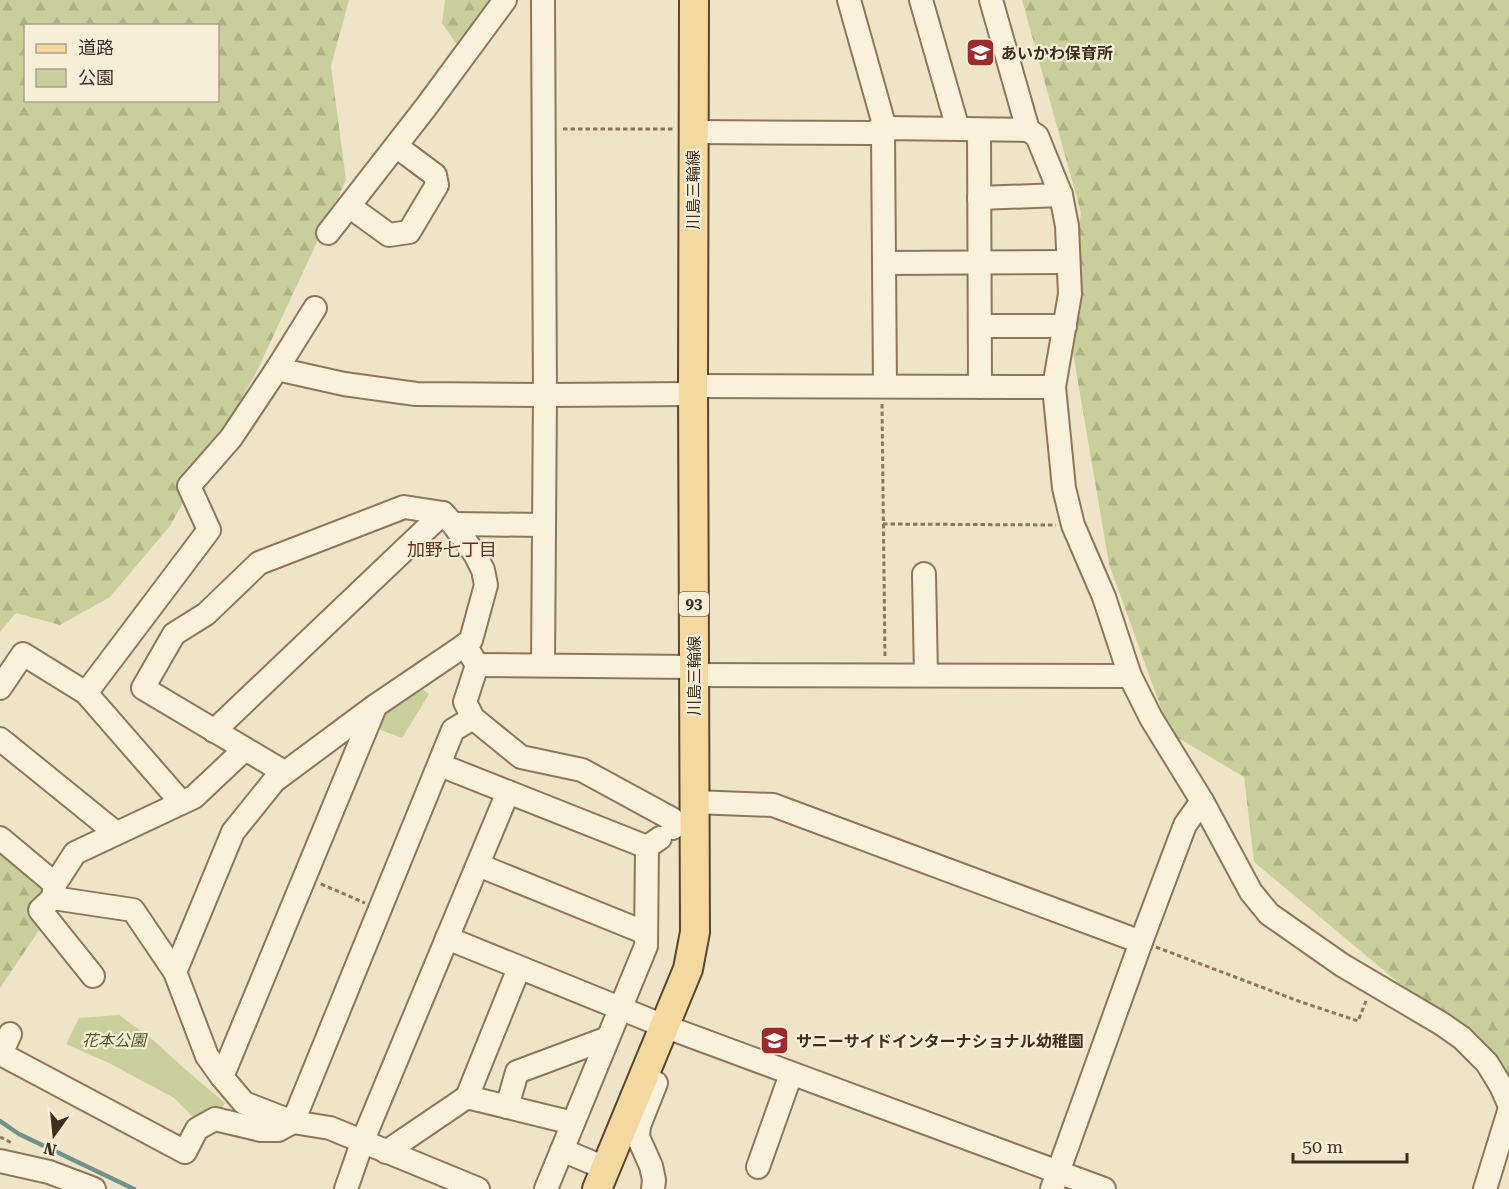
<svg xmlns="http://www.w3.org/2000/svg" width="1509" height="1189" font-family="'Roboto Serif','Noto Sans JP',serif">
	<style>
		.forest { fill: url(#forest-firs); fill-rule: evenodd }
		.green { fill: #c9cf9b }
		.lines { fill: none; stroke-linecap: round; stroke-linejoin: round }
		.stream { stroke: #6f938a; stroke-width: 4.5 }
		.minor-casing { stroke: #8d765c; stroke-width: 26 }
		.major-casing { stroke: #5b4430; stroke-width: 32 }
		.path { stroke: #8d765c; stroke-width: 3; stroke-dasharray: 4.5 3; stroke-linecap: butt }
		.minor { stroke: #faf1dc; stroke-width: 22 }
		.major { stroke: #f3d9a0; stroke-width: 28 }
		.labels { text-anchor: middle; stroke-width: 4.5; stroke-linejoin: round; paint-order: stroke }
		.shield { fill: #f7eed8; stroke: #756857; stroke-width: 1.5 }
		.shield-label { font-size: 15px; font-weight: bold; fill: #3d2e20 }
		.poi-label { font-size: 16px; font-weight: bold; fill: #3d2e20; stroke: #f7eed8; text-anchor: start }
		.street-label { font-size: 16px; fill: #3d2e20; stroke: #f7eed8 }
		.park-label { font-size: 16px; font-style: italic; fill: #4d5a26; stroke: #f7eed8 }
		.neighbourhood-label { font-size: 18px; fill: #6b2e1e; stroke: #f7eed8 }
	</style>
	<defs>
		<pattern id="forest-firs" width="22" height="20" patternUnits="userSpaceOnUse" patternTransform="scale(1.5)"><rect width="22" height="20" fill="#c9cf9b"/><path d="M5 1l3.5 6h-7zM16 11l3.5 6h-7z" fill="#aeb285"/></pattern>
	</defs>
	<rect width="100%" height="100%" fill="#f0e4c8"/>
	<g class="forest">
		<path d="M0 0H349L331 66 346 180 257 371 170 526 110 597 60 625 16 613 0 632ZM26 26H218V100H26Z"/>
		<polygon points="445,0 511,0 469,62 442,23"/>
		<polygon points="1022,0 1509,0 1509,1075 1254,862 1244,777 1170,733 1109,564 1065,306 1081,213"/>
		<polygon points="0,849 59,901 0,988"/>
	</g>
	<g class="green">
		<polygon points="416,685 429,694 402,738 376,728 381,707"/>
		<polygon points="119,1015 153,1040 186,1070 225,1103 209,1133 174,1098 111,1064 66,1044 79,1018"/>
	</g>
	<g class="lines">
		<polyline class="stream" points="0,1121 19,1134 134,1189"/>
		<defs>
			<g id="minor">
				<polyline points="849,0 885,128 883,135 885,386"/>
				<polyline points="921,0 958,129"/>
				<polyline points="991,0 1028,130"/>
				<polyline points="979,130 980,387"/>
				<polyline points="693,132 871,133 885,128 1028,130 1037,136 1061,195 1067,226 1070,294 1054,387 1064,488 1073,525 1104,597 1130,676 1151,718 1202,801 1251,892 1269,914 1342,965 1442,1024 1462,1038 1487,1063 1501,1086 1509,1104"/>
				<polyline points="979,198 1061,195"/>
				<polyline points="349,206 389,235 409,232 437,185 435,175 396,146"/>
				<polyline points="328,233 426,107 505,0"/>
				<polyline points="885,263 1068,262"/>
				<polyline points="980,326 1065,326"/>
				<polyline points="277,369 344,384 416,394 545,395 693,394"/>
				<polyline points="693,386 1054,387"/>
				<polyline points="453,524 544,525"/>
				<polyline points="924,574 926,675"/>
				<polyline points="465,645 477,665 465,702 473,718 521,757 582,770 672,819 673,828"/>
				<polyline points="477,665 694,667"/>
				<polyline points="543,665 545,395 543,0"/>
				<polyline points="694,675 1130,676"/>
				<polyline points="0,688 23,654 86,693 181,802"/>
				<polyline points="86,693 209,530 189,486 231,438 277,369 315,308"/>
				<polyline points="214,731 443,513"/>
				<polyline points="0,739 116,833"/>
				<polyline points="440,765 647,847 660,838"/>
				<polyline points="694,802 773,805 1141,942"/>
				<polyline points="0,838 55,884"/>
				<polyline points="478,865 646,933"/>
				<polyline points="53,898 133,910 175,972 207,1056 222,1077 244,1103 293,1122 330,1128 478,1189"/>
				<polyline points="447,938 664,1026 1104,1189"/>
				<polyline points="175,972 233,832 274,781 375,706 465,645 471,640 486,585 483,570 475,554 453,524 443,513 404,507 259,563 206,614 174,634 143,688 284,772"/>
				<polyline points="93,976 40,910 53,898 55,884 75,853 194,797 245,749"/>
				<polyline points="10,1034 1,1054 185,1152 197,1129 215,1119 261,1130 278,1130 293,1122 453,730 473,718"/>
				<polyline points="222,1077 375,707"/>
				<polyline points="467,1097 519,968"/>
				<polyline points="507,1107 517,1072 608,1038"/>
				<polyline points="562,1150 605,1168"/>
				<polyline points="386,1152 467,1097 573,1123"/>
				<polyline points="0,1161 49,1172 94,1189"/>
				<polyline points="758,1167 791,1074"/>
				<polyline points="346,1189 363,1140 508,792"/>
				<polyline points="546,1189 646,946 647,847"/>
				<polyline points="653,1189 654,1180 651,1166 638,1137 639,1126 656,1083"/>
				<polyline points="1052,1189 1141,942 1185,825 1202,801"/>
				<polyline points="1485,1189 1509,1111"/>
			</g>
			<polyline id="major" points="597,1189 688,969 695,932 693,386 694,0"/>
		</defs>
		<use href="#minor" class="minor-casing"/>
		<use href="#major" class="major-casing"/>
		<g class="path">
			<polyline points="563,129 673,129"/>
			<polyline points="882,404 885,658"/>
			<polyline points="883,524 1056,525"/>
			<polyline points="321,884 365,903"/>
			<polyline points="1156,947 1301,1002 1358,1021 1366,1001"/>
			<polyline points="0,1137 12,1143"/>
		</g>
		<use href="#minor" class="minor"/>
		<use href="#major" class="major"/>
	</g>
	<defs>
		<symbol id="school-square" viewBox="-11 -11 22 22"><rect x="-9" y="-9" width="18" height="18" rx="4" fill="#9e2a2b" stroke="#f7eed8"/><path d="M0-5L7-2L0 1L-7-2ZM-4 1L0 2.5L4 1V4Q0 6-4 4Z" fill="#fff"/></symbol>
	</defs>
	<g fill-rule="evenodd">
		<use href="#school-square" x="964" y="36" width="33" height="33"/>
		<use href="#school-square" x="758" y="1024" width="33" height="33"/>
	</g>
	<g class="labels">
		<rect class="shield" x="679" y="592" width="30" height="24" rx="4.5"/>
		<g class="shield-label">
			<text x="694" y="609">93</text>
		</g>
		<g class="poi-label">
			<text x="1001" y="59">あいかわ保育所</text>
			<text x="796" y="1047">サニーサイドインターナショナル幼稚園</text>
		</g>
		<g class="street-label">
			<text transform="translate(693 190) rotate(-90)" y="6">川島三輪線</text>
			<text transform="translate(694 676) rotate(-90)" y="6">川島三輪線</text>
		</g>
		<g class="park-label">
			<text x="114" y="1046">花本公園</text>
		</g>
		<g class="neighbourhood-label">
			<text x="452" y="556">加野七丁目</text>
		</g>
	</g>
	<rect x="24" y="24" width="195" height="78" fill="#f7eed8" stroke="#ada18e" stroke-width="1.5"/>
	<rect x="36" y="44" width="30" height="9" fill="#f3d9a0" stroke="#ada18e" stroke-width="1.5"/>
	<text x="78" y="54" font-size="18" fill="#3d2e20">道路</text>
	<rect x="36" y="69" width="30" height="18" fill="#c9cf9b" stroke="#ada18e" stroke-width="1.5"/>
	<text x="78" y="84" font-size="18" fill="#3d2e20">公園</text>
	<g transform="translate(54 1135) rotate(195)" stroke="#f7eed8" stroke-width="4.5" paint-order="stroke">
	<path d="M0-4.5L10 22L0 15L-10 22Z" fill="#3d2e20"/>
	<text y="-9" font-size="16" font-weight="bold" text-anchor="middle" fill="#3d2e20">N</text>
	</g>
	<path d="M1293 1153v9h114v-9" fill="none" stroke="#3d2e20" stroke-width="3"/>
	<text x="1302" y="1153" font-size="18" fill="#3d2e20" stroke="#f7eed8" stroke-width="4.5" paint-order="stroke">50 m</text>
</svg>
